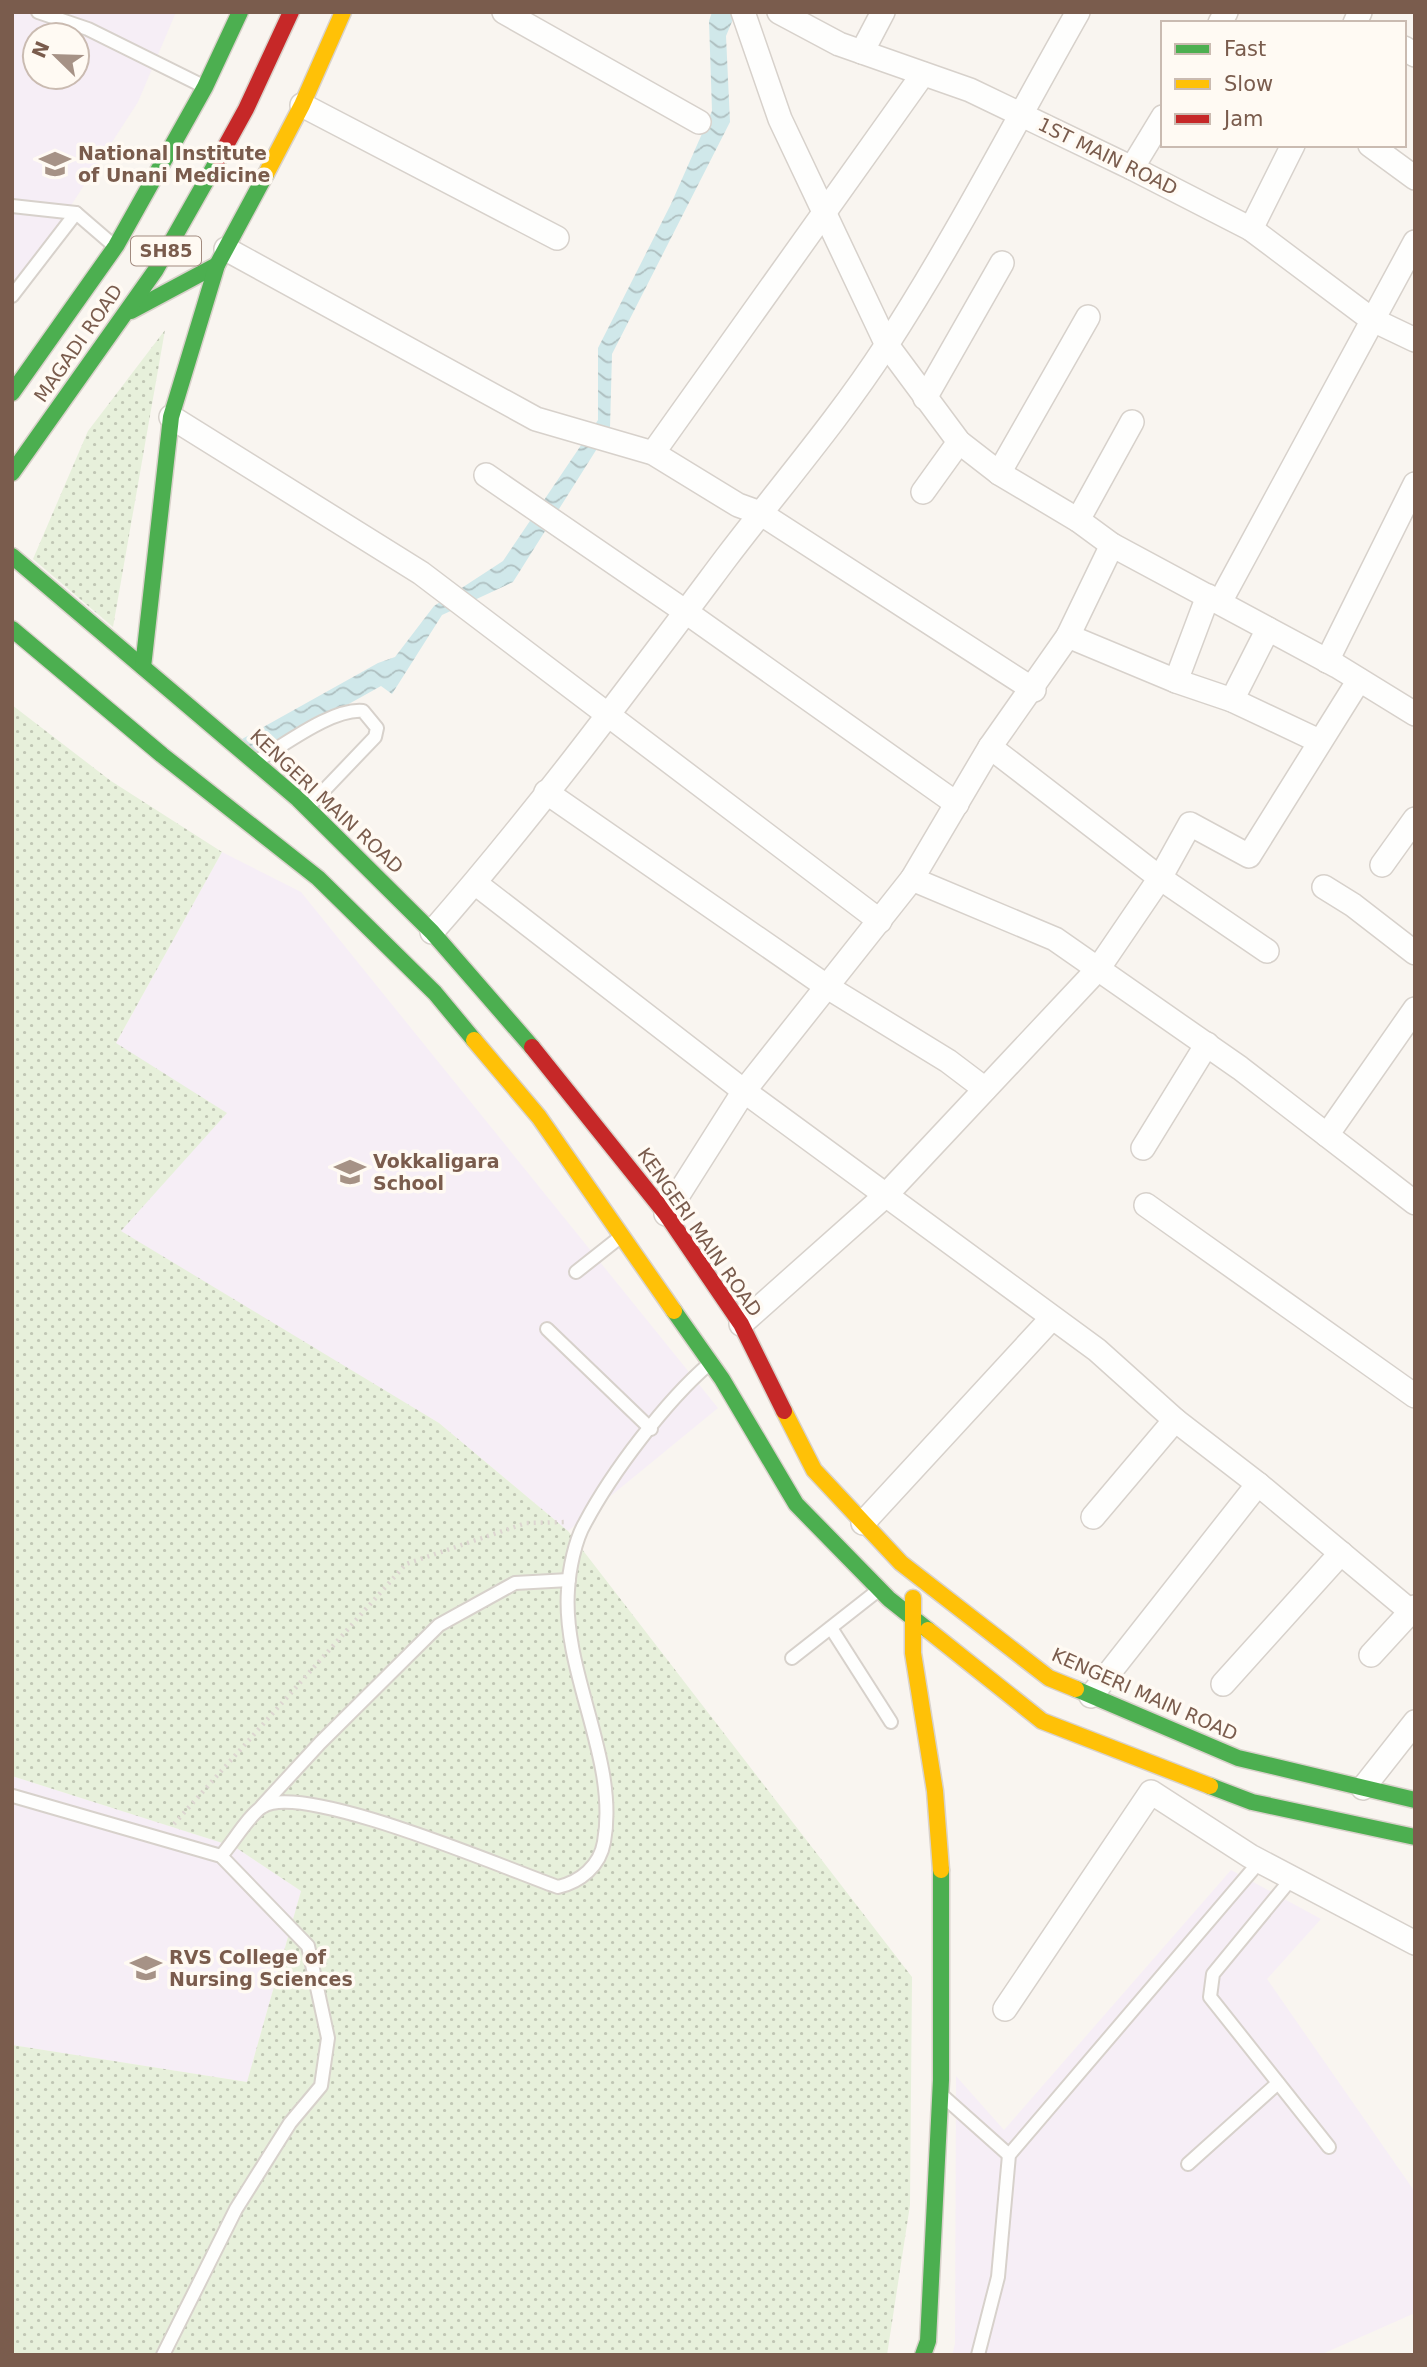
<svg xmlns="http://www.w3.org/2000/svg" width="1427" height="2367" font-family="'DejaVu Sans',sans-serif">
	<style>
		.education { fill: #f6eef6; fill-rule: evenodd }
		.grass { fill: url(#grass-dots) }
		.water { fill: url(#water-waves) }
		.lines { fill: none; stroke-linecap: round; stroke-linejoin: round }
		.lane-casing { stroke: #d7d1cb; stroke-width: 16 }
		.street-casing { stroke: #d7d1cb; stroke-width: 26 }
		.fast-casing { stroke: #d9d2cb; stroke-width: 19 }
		.slow-casing { stroke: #d9d2cb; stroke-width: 19 }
		.jam-casing { stroke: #d9d2cb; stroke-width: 19 }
		.path { stroke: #dcd5d0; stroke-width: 4.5; stroke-dasharray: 2 5; stroke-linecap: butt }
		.lane { stroke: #fefefd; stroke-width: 12 }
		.street { stroke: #fefefd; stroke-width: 23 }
		.fast { stroke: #4caf50; stroke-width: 16 }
		.slow { stroke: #ffc107; stroke-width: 16 }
		.jam { stroke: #c62828; stroke-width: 16 }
		.labels { text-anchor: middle; stroke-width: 7; stroke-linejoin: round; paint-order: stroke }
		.shield { fill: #fffaf3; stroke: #a28b7f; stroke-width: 2 }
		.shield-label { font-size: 18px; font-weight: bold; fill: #7a5c4d }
		.poi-label { font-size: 19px; font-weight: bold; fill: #7a5c4d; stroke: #fffaf3; text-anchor: start }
		.street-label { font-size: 19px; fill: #7a5c4d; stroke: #fffaf3 }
	</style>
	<defs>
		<pattern id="grass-dots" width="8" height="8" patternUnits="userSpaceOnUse" patternTransform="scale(1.75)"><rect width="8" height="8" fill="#e7f0db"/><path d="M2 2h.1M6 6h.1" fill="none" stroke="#c0c6b4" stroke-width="1.8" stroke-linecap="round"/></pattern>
		<pattern id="water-waves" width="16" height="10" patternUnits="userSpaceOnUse" patternTransform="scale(1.75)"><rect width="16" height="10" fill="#d0e8ea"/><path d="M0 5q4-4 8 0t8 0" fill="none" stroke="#aebfc0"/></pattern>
	</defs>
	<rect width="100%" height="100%" fill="#f9f5f0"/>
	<g class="education">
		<path d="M12 12H176L138 102 57 227 12 285ZM35 35H77V77H35Z"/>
		<polygon points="222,852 301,892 718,1408 568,1531 439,1423 120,1231 116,1043"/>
		<polygon points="12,1776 235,1847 301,1891 247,2082 12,2045"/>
		<polygon points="1231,1870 1321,1919 1267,1979 1415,2192 1415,2313 1320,2355 952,2355 955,2344 956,2076 1004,2130"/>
	</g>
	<g class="grass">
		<polygon points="165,330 113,627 33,559 88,431"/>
		<polygon points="12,705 111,781 222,852 116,1043 227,1113 121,1231 439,1423 568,1531 912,1977 910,2205 887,2355 12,2355 12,2045 247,2082 301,1891 235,1847 12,1776"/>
	</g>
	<polygon class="water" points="712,12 736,12 726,36 730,122 612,354 610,428 513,582 442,615 392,694 381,686 259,754 242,739 378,663 395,657 434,606 503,561 598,420 598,348 671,204 712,111 709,21"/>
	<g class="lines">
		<defs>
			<g id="lane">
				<polyline points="38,12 88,29 203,86"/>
				<polyline points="12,206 76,213 112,244"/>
				<polyline points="12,296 76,213"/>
				<path d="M260 759C286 744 333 708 363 711L377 728 375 737 310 805"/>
				<polyline points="576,1272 619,1238"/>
				<polyline points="547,1329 651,1429"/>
				<polyline points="831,1628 891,1722"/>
				<polyline points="792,1658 876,1592"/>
				<polyline points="13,1796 221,1856 308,1946 328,2038 321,2086 290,2123 236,2209 163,2355"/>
				<polyline points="262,1806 320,1743 439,1625 515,1583 569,1580"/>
				<path d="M221 1856C232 1844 249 1815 262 1807 301 1780 509 1870 558 1887 580 1882 600 1866 604 1842 619 1760 562 1673 568 1590 569 1570 575 1540 585 1523 612 1472 666 1401 709 1364"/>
				<polyline points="1292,1878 1213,1974 1210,1997 1329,2147"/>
				<polyline points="944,2097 1009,2155"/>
				<polyline points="1188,2164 1278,2083"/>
				<polyline points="978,2355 998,2277 1009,2155 1260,1861"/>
			</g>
			<g id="street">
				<polyline points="504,12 699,122"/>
				<polyline points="743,12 780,119 887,345 959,442 999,473 1078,520 1112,545 1337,666 1415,714"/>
				<polyline points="779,12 839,44 970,90 1132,168 1251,229 1371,319 1415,340"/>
				<polyline points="1220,23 1226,12"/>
				<polyline points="1355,23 1360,12"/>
				<polyline points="1404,48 1415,55"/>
				<polyline points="862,52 883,12"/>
				<polyline points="302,105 557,238"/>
				<polyline points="1370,145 1415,178"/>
				<polyline points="1132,168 1163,117"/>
				<polyline points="1251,229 1293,145"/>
				<polyline points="226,249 536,419 653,453 738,505 760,513 1034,690"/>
				<polyline points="925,398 1002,263"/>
				<polyline points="171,417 421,573 880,921"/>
				<polyline points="653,453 923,74"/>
				<polyline points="999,473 1088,317"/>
				<polyline points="486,475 686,612 957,804"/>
				<polyline points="923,492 959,442"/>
				<polyline points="1078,520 1132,422"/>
				<polyline points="1112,545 1068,636 990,747 912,879 1055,939 1240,1068 1415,1203"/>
				<polyline points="1208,596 1176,681 1232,700 1319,741"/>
				<polyline points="1220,602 1415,242"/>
				<polyline points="1068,636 1176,681"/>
				<polyline points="1327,661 1415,484"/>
				<polyline points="1232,700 1268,629"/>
				<polyline points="546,792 829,988 948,1061 985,1089"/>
				<polyline points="1382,865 1415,819"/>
				<polyline points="475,883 744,1091 1097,1350 1175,1420 1258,1484 1415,1615"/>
				<polyline points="1324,887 1353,905 1415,953"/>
				<path d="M432 932C537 812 631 685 726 558 780 487 838 420 886 346 956 238 1015 123 1078 12"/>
				<polyline points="1267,951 1160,878 1190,824 1249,856 1359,680"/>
				<polyline points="1327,1135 1415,1009"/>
				<polyline points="1143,1148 1207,1044"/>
				<polyline points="1146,1205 1415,1396"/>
				<polyline points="666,1214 744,1091 912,879"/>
				<polyline points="741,1324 886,1195 1098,969 1160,878 990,747"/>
				<polyline points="1093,1517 1175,1420"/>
				<polyline points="863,1523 1052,1318"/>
				<polyline points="1371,1655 1415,1607"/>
				<polyline points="1223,1684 1341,1553"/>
				<polyline points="1091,1696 1258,1484"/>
				<polyline points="1363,1788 1415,1722"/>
				<polyline points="1005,2009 1151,1792 1250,1856 1415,1943"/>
			</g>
			<g id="fast">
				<polyline points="131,311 217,265"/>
				<polyline points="12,393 116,246 205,87 240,12"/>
				<polyline points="12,473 155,271 219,158"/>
				<polyline points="12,556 298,799 432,932 532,1047"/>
				<polyline points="12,629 162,755 318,878 435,993 474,1040"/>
				<polyline points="143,667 171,417 217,265 266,174"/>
				<polyline points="674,1311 722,1379 796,1504 889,1599 928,1630"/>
				<polyline points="1076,1689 1238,1758 1415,1800"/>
				<polyline points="1210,1786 1252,1802 1415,1837"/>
				<polyline points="923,2355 928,2341 941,2080 941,1870"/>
			</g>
			<g id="slow">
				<polyline points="266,174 302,105 343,12"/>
				<polyline points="474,1040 539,1117 674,1311"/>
				<polyline points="784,1411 814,1470 901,1563 1049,1678 1076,1689"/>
				<polyline points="913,1598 913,1653 935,1791 941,1870"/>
				<polyline points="928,1630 1042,1721 1210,1786"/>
			</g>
			<g id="jam">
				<polyline points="219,158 246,109 291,12"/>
				<polyline points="532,1047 666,1214 741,1324 784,1411"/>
			</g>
		</defs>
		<use href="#lane" class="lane-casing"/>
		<use href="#street" class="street-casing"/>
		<use href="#fast" class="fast-casing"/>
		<use href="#slow" class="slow-casing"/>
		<use href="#jam" class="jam-casing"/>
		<polyline class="path" points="174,1824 406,1564 526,1523 567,1522"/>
		<use href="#lane" class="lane"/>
		<use href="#street" class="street"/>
		<use href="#fast" class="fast"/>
		<use href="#slow" class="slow"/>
		<use href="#jam" class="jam"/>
	</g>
	<defs>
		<symbol id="university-bare" viewBox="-9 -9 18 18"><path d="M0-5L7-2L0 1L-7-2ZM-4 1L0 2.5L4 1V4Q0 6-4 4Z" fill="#a69286" stroke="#fffaf3" stroke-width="2.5" paint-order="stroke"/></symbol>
		<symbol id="school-bare" viewBox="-9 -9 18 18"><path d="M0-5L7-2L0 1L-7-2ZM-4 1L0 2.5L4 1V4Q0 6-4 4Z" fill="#a69286" stroke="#fffaf3" stroke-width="2.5" paint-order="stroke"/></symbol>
	</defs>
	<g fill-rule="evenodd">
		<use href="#university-bare" x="33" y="142" width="44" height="44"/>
		<use href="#school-bare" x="328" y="1150" width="44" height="44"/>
		<use href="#university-bare" x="124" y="1946" width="44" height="44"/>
	</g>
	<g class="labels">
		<rect class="shield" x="131" y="236.5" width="70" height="29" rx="5"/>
		<g class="shield-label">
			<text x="166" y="257">SH85</text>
		</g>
		<g class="poi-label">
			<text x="78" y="160">National Institute<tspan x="78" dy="22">of Unani Medicine</tspan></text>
			<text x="373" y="1168">Vokkaligara<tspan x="373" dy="22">School</tspan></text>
			<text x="169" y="1964">RVS College of<tspan x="169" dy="22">Nursing Sciences</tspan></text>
		</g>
		<g class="street-label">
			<text transform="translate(1108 156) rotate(26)" y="7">1ST MAIN ROAD</text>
			<text transform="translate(78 343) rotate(-55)" y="7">MAGADI ROAD</text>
			<text transform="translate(327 801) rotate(43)" y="7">KENGERI MAIN ROAD</text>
			<text transform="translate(700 1232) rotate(55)" y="7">KENGERI MAIN ROAD</text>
			<text transform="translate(1145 1694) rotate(24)" y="7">KENGERI MAIN ROAD</text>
		</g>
	</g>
	<rect width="1427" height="2367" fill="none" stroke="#7a5c4d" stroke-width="28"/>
	<rect x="1161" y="21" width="245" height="126" fill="#fffaf3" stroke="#cabbb1" stroke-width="2"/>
	<rect x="1175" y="44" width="35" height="10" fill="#4caf50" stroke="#cabbb1" stroke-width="2"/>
	<text x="1224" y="56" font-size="21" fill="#7a5c4d">Fast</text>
	<rect x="1175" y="79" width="35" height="10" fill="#ffc107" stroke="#cabbb1" stroke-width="2"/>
	<text x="1224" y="91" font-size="21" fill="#7a5c4d">Slow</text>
	<rect x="1175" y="114" width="35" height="10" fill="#c62828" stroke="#cabbb1" stroke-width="2"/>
	<text x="1224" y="126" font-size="21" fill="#7a5c4d">Jam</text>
	<g transform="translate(56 56) rotate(293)"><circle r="33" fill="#fffaf3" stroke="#cabbb1" stroke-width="2"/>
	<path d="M0-5L12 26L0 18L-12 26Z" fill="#a69286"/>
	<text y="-10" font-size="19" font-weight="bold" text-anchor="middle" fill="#7a5c4d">N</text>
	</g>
</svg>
